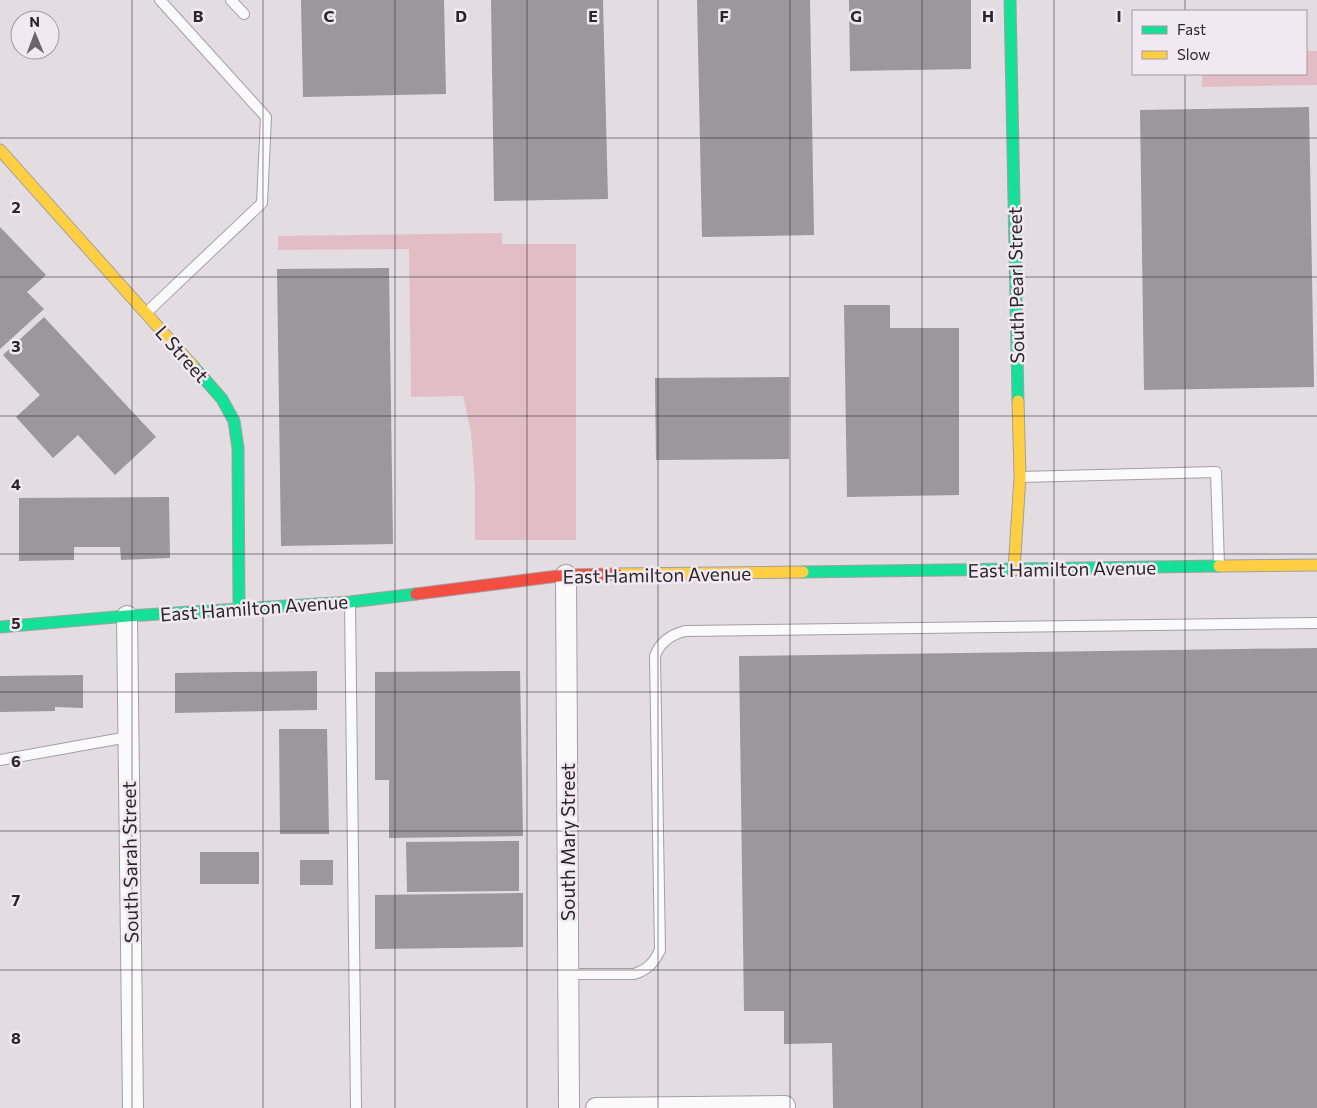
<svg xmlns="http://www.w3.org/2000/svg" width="1317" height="1108" font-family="Commissioner,sans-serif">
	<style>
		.green { fill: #e3bdc6 }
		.building { fill: #9c979a }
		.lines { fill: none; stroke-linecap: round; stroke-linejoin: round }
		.lane-casing { stroke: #a39fa3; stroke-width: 12 }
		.street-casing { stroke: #a39fa3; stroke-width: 22 }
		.fast-casing { stroke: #a39fa3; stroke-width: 13 }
		.slow-casing { stroke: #a39fa3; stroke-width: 13 }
		.jam-casing { stroke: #a39fa3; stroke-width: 13 }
		.lane { stroke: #fbfafb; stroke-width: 10 }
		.street { stroke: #fbfafb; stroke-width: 20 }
		.fast { stroke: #16e098; stroke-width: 11 }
		.slow { stroke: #ffcf43; stroke-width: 11 }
		.jam { stroke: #f24e42; stroke-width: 11 }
		.grid { fill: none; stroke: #2a2629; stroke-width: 1; stroke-opacity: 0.55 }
		.labels { text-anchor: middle; stroke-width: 5; stroke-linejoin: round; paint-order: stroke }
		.street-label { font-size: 19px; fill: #2a2629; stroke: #f2e8f1 }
		.grid-label { font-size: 16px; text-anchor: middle; font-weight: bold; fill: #2a2629; stroke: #f2e8f1; stroke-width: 5; stroke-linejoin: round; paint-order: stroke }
	</style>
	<rect width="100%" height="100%" fill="#e3dde2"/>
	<g class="green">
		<polygon points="1306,51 1317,51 1317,85 1202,87 1202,74 1306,74"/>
		<polygon points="502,233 502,244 576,244 576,540 475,540 475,486 471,432 463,396 411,397 409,249 278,250 278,236"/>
	</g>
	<g class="building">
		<polygon points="301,0 444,0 446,94 303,97"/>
		<polygon points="491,0 603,0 608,199 494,201"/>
		<polygon points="697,0 810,0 814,235 702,237"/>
		<polygon points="849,0 971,0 971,69 850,71"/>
		<polygon points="1309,107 1314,387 1144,390 1140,110"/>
		<polygon points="0,227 46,275 27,292 44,309 0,349"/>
		<polygon points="389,268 393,544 281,546 277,269"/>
		<polygon points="844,305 890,305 890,328 959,328 959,495 847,497"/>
		<polygon points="44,317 156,437 115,475 78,435 53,458 16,417 40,395 3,355"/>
		<polygon points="789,377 789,459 656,460 655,378"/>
		<polygon points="169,497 170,558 121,560 120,547 74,547 74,560 19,561 19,498"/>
		<polygon points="1317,648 1317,1108 833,1108 832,1043 784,1044 784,1011 744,1011 739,656"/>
		<polygon points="317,671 317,710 175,713 175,673"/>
		<polygon points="520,671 523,836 389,838 389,780 375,780 375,672"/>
		<polygon points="83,675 83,708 55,707 55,711 0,712 0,676"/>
		<polygon points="279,729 327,729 329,834 280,834"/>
		<polygon points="519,841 519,891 407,892 406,842"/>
		<rect x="200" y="852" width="59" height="32"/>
		<rect x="300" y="860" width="33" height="25"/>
		<polygon points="523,893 523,947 375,949 375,895"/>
	</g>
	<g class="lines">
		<defs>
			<g id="lane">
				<polyline points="231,0 244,14"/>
				<polyline points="146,313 262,203 266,117 160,0"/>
				<polyline points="1021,477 1216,472 1219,565"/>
				<polyline points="350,603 356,1108"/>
				<polyline points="0,760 128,737"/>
				<path d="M569 974H634C647 970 654 963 660 950L655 656C660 642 670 635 685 631L1317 623"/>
			</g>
			<g id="street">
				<polyline points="566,575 569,1108"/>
				<polyline points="127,616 133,1108"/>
				<polyline points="596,1108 785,1106"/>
			</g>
			<g id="fast">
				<polyline points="1010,0 1018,401"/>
				<polyline points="193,366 222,399 234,421 238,448 239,609"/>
				<polyline points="803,572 1219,566"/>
				<polyline points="0,627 127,616 350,602 416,594"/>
			</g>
			<g id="slow">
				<polyline points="0,150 193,366"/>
				<polyline points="1219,566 1317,565"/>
				<polyline points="1014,570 1020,477 1018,401"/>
				<polyline points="617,574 803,572"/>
			</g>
			<polyline id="jam" points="416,594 566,575 617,574"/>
		</defs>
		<use href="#lane" class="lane-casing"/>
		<use href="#street" class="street-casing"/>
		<use href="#fast" class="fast-casing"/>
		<use href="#slow" class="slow-casing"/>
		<use href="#jam" class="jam-casing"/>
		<use href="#lane" class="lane"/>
		<use href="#street" class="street"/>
		<use href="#fast" class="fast"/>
		<use href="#slow" class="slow"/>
		<use href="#jam" class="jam"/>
	</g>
	<path class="grid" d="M132 0V1108M263 0V1108M395 0V1108M527 0V1108M658 0V1108M790 0V1108M922 0V1108M1054 0V1108M1185 0V11M1185 74V1108M0 138H1317M0 277H1317M0 416H1317M0 554H1317M0 692H1317M0 831H1317M0 970H1317"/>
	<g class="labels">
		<g class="street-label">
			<text transform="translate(1016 285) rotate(-91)" y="7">South Pearl Street</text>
			<text transform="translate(182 354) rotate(48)" y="7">L Street</text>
			<text transform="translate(1062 569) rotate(-1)" y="7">East Hamilton Avenue</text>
			<text transform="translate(657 575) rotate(-1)" y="7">East Hamilton Avenue</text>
			<text transform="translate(254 608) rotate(-4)" y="7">East Hamilton Avenue</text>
			<text transform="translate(568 842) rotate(-90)" y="7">South Mary Street</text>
			<text transform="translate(130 862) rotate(-91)" y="7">South Sarah Street</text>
		</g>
	</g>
	<g class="grid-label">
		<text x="198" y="22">B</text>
		<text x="329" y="22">C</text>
		<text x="461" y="22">D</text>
		<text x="593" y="22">E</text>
		<text x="724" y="22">F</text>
		<text x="856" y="22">G</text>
		<text x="988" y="22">H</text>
		<text x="1119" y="22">I</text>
		<text x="16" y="213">2</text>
		<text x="16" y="352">3</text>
		<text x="16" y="490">4</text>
		<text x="16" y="629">5</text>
		<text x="16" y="767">6</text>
		<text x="16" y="906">7</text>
		<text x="16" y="1044">8</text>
	</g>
	<rect x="1132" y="10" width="175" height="65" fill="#f2e8f1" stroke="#a29aa1"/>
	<rect x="1142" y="26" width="25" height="8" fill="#16e098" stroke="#a29aa1"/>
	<text x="1177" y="35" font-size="15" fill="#2a2629">Fast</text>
	<rect x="1142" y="51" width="25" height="8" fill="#ffcf43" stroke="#a29aa1"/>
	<text x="1177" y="60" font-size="15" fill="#2a2629">Slow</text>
	<g transform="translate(35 35) rotate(359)"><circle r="24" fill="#f2e8f1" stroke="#a29aa1"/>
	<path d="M0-4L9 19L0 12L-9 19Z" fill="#6b666a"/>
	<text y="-8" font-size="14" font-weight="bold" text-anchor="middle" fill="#2a2629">N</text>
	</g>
</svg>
